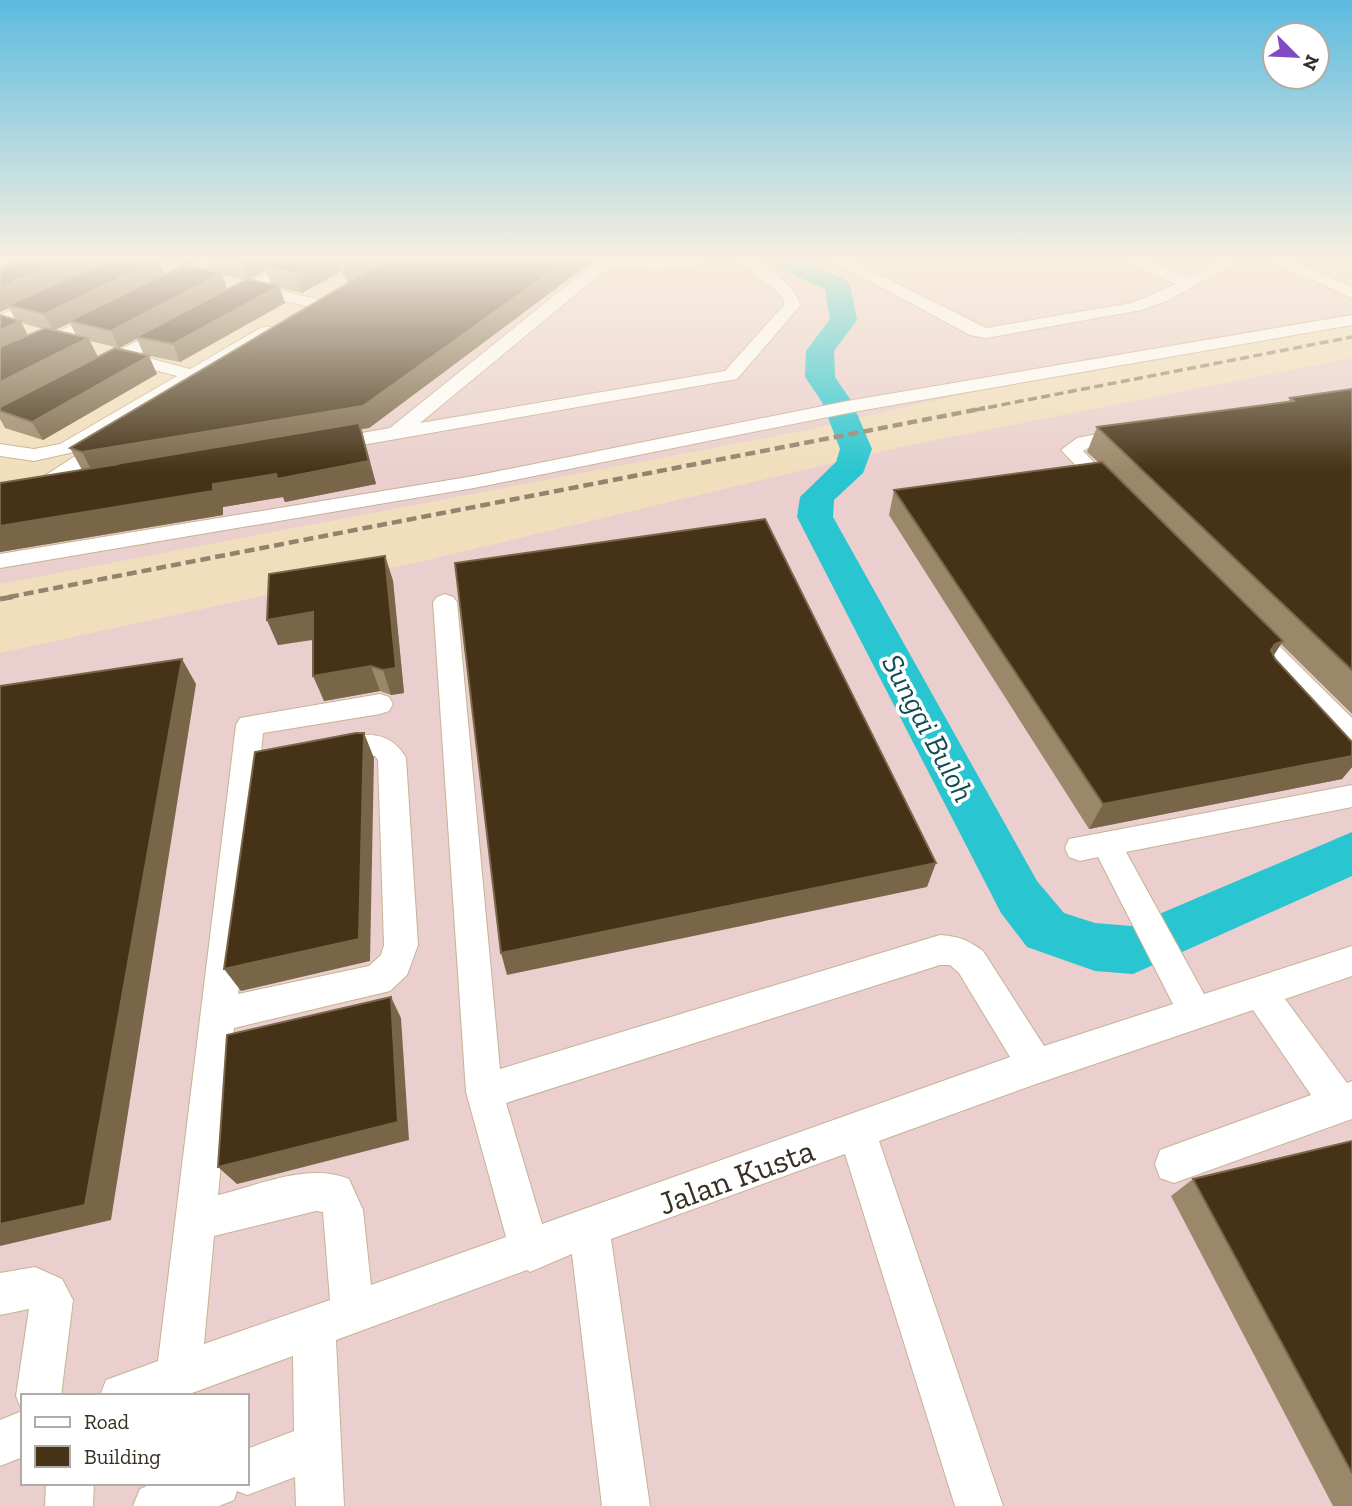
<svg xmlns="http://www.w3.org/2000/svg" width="1352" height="1506" font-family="'Zilla Slab',serif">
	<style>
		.industrial { fill: #eacfce; fill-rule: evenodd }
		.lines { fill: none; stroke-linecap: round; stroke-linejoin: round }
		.river { fill: #29c6d1; fill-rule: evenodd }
		.minor-casing { stroke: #c5b392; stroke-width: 2 }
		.path { stroke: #a09279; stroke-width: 2.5; stroke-dasharray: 2 3.5; stroke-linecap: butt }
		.minor { fill: #fff; fill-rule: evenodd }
		.rail-far2 { stroke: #91846d; stroke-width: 3.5; stroke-dasharray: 9 4.5; stroke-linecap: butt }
		.rail-far1 { stroke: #91846d; stroke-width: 4.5; stroke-dasharray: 10 5; stroke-linecap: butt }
		.rail { stroke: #91846d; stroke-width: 5; stroke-dasharray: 13 7; stroke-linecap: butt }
		.wall { fill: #9b886a; fill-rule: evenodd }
		.shaded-wall { fill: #796648 }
		.building { fill: #453217; stroke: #796648; stroke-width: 2 }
		.labels { text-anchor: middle; stroke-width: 7; stroke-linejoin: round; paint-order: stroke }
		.water-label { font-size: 30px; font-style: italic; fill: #0f4e53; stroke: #fff }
		.near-street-label { font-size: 33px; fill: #373023; stroke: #fff }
	</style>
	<rect width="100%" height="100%" fill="#f1debc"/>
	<g class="industrial">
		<polygon points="425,261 1352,261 1352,317 1026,380 802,431 0,584 0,507"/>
		<path d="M1352 358V1506H0V653L423 561 900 447ZM23 1396H247V1483H23Z"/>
	</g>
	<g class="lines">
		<polygon class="river" points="771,261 802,261 846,280 850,285 857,320 834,351 835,377 852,402 872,449 863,473 834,500 833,517 1037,881 1064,913 1095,923 1131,926 1352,832 1352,876 1133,974 1095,971 1027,947 1001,913 797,517 800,497 836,462 840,449 822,402 805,377 806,351 830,319 825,289 774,266"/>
		<defs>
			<g id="minor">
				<polygon points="202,261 221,261 171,287 159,287 157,284"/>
				<polygon points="290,261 308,261 264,287 321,300 323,303 321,306 315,308 251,293 229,304 221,299 237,288 238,284 247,283"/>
				<path d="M597 261H705C689 275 631 269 610 266L420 423 725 371 784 305V299L780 294 737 261C742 261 749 259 754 261 768 266 800 291 800 306L737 379 328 451 321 449 318 445 321 441 328 439 390 428Z"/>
				<polygon points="833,261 852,261 986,328 1132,303 1176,284 1128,264 1126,261 1145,261 1188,277 1220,261 1238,261 1167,301 1141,310 986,338 970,335"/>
				<polygon points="1271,261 1291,261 1352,287 1352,298"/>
				<polygon points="48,294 54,296 56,299 54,302 0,326 0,315"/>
				<polygon points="107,308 113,310 115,313 113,316 0,372 0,360"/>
				<polygon points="1352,315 1352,325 853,412 474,488 0,568 0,554 474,476 853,400"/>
				<polygon points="174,323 182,328 180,332 137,355 190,369 262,327 274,327 276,331 74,452 34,461 0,456 0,444 34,449 60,444 177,376 124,362 96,375 87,370 109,356 111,351 119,350"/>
				<polygon points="1127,428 1137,434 1134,438 1090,447 1083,451 1123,492 1119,496 1105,496 1061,450 1077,438"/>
				<polygon points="110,436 117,438 120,442 117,446 36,497 22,497 18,493 103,438"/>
				<path d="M445 594 453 597 457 602 500 1069 940 935C958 936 968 940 983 951L1044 1046 1173 1004 1098 857 1080 861 1069 857 1065 848 1069 839 1352 785V807L1126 852 1204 994 1352 946V976L1285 999 1347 1083 1352 1081V1119L1174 1183 1160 1178 1155 1164 1160 1150 1311 1095 1253 1010 1036 1084 879 1141 1003 1506H955L845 1154 611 1239 650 1506H602L572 1254 530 1272 527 1270 336 1340 344 1506H296L295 1477 247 1495 237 1491 234 1500 219 1506H133L140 1489 154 1483H247V1449L294 1431 293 1356 184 1396H100L106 1380 158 1361 236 725 240 718 380 694 389 697 393 704 389 711 380 714 263 733 238 994 369 966 381 955 384 945 378 760 375 756C357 754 340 764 323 758L319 751 323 744C354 734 388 725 406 758L418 945 407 975 390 991 234 1028 218 1195C259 1185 309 1162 349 1179L363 1210 371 1285 506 1237 466 1092 433 602 437 597ZM940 965H950L959 973 1010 1057 542 1224 506 1103ZM316 1211 323 1212 330 1300 204 1344 214 1236Z"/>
				<polygon points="1248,622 1257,624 1352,718 1352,745 1342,742 1239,636 1236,630 1239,624"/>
				<polygon points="35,1267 62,1279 73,1300 61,1396 23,1396 23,1457 0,1466 0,1420 22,1411 16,1396 29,1309 0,1315 0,1273"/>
				<polygon points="46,1483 94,1483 93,1506 45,1506"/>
			</g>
		</defs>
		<use href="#minor" class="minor-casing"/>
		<polyline class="path" points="317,286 346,270"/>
		<use href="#minor" class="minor"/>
		<polyline class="rail-far2" points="975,410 1352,337"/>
		<polyline class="rail-far1" points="9,597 985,408"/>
		<polyline class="rail" points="0,599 18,596"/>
	</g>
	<g class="wall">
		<path d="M17 261H159L164 274 182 265 160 261H197L186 266 209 271 205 261H590V263L369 428 361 429 376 484 285 502 283 497 223 507V515L0 552V483L82 470 70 448 348 283 341 271 302 293 280 288 285 303 180 362 145 355 157 374 43 440 5 428 0 419V330L15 319 9 308 0 312V268ZM266 270 271 284 249 279ZM222 274 245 280 227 289ZM22 323 43 329 28 335ZM70 323 76 335 55 330ZM137 339 144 355 98 357 90 341 119 348Z"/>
		<polygon points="1352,389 1352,714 1281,644 1273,656 1275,659 1352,742 1352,767 1342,779 1089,829 889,515 894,490 1098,462 1087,452 1097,427 1288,402 1290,398"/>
		<polygon points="385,556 393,581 404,693 391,695 380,691 324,701 313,640 278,645 267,620"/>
		<polygon points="1352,1141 1352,1506 1333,1506 1171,1196 1193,1179"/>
	</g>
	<g class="shaded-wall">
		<polygon points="60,261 114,261 8,305 9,308 0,312 0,287"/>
		<polygon points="156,261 159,261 165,276 69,321 70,323 53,331 44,314"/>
		<polygon points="183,261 197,261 186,266"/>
		<polygon points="241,261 285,261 265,266 266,270 248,280"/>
		<polygon points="318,261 338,261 341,271 302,293 296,273"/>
		<polygon points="353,261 393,261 349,286 344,265"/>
		<polygon points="566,261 590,261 590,263 369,428 361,429 376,484 285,502 283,497 223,507 223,515 0,552 0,526 213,484 276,474 369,461 120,470 94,475 82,452"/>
		<polygon points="222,273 227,290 119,348 111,331"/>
		<polygon points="279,286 285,303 180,362 173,344"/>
		<polygon points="20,321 31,342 0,357 0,330"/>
		<polygon points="88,338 99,359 0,411 0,382"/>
		<polygon points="149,356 157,374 43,440 32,422"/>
		<polygon points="385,556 393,581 404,693 391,695 383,670"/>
		<polygon points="313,612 323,638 278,645 267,620"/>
		<polygon points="1283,641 1266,667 1258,670 1275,644"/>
		<polygon points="182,659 196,684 111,1220 0,1246 0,1224"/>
		<polygon points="371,666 380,691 324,701 313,676"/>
		<polygon points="364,733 374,758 370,961 241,991 224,969"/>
		<polygon points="1352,756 1352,767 1342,779 1089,829 1103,804"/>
		<polygon points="936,863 927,887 507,975 501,953"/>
		<polygon points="391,997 401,1018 409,1140 237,1184 218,1167"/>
	</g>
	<g class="building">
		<polygon points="17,261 60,261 0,287 0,268"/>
		<polygon points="107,261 156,261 44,314 8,305"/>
		<polygon points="275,261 318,261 296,273 265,266"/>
		<polygon points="341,261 353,261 344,265"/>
		<polygon points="385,261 566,261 363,406 82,452 70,448"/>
		<polygon points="183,265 222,273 111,331 69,321"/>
		<polygon points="247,279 279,286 173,344 136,337"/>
		<polygon points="0,315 20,321 0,330"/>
		<polygon points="45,328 88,338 0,382 0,347"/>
		<polygon points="115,348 149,356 32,422 0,411 0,407"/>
		<polygon points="1352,389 1352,670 1097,427 1294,401 1290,398"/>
		<polygon points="359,423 369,461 277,479 276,474 213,484 213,491 0,526 0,483 119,464 116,464"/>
		<polygon points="1102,462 1283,641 1275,644 1271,650 1275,659 1352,742 1352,756 1103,804 894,490"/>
		<polygon points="765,519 936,863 501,953 455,563"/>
		<polygon points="385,556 396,668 383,670 371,666 313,676 313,612 267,620 269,574"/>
		<polygon points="182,659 85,1205 0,1224 0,686"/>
		<polygon points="356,733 364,733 359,939 224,969 255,752"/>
		<polygon points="391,997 398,1122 218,1167 227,1035"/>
		<polygon points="1352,1141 1352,1473 1193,1179"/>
	</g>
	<linearGradient id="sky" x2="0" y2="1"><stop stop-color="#5bbbdf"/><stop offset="0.55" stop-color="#f9f0e1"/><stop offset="1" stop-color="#f9f0e1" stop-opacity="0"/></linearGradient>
	<rect width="1352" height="471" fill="url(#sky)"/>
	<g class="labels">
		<g class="water-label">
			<text transform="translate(928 728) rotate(62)" y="10">Sungai Buloh</text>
		</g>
		<g class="near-street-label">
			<text transform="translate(736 1176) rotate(-20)" y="12">Jalan Kusta</text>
		</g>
	</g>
	<rect x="21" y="1394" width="228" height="91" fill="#ffffff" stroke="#afaca7" stroke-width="2"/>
	<rect x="35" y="1417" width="35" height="10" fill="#ffffff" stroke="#afaca7" stroke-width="2"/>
	<text x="84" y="1429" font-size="21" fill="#373023">Road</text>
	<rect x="35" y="1446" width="35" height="21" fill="#453217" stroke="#afaca7" stroke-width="2"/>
	<text x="84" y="1464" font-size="21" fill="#373023">Building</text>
	<g transform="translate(1296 56) rotate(114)"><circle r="33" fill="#ffffff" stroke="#afaca7" stroke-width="2"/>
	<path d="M0-5L12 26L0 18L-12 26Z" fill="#814ac1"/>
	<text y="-10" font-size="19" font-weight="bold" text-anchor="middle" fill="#373023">N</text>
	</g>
</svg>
